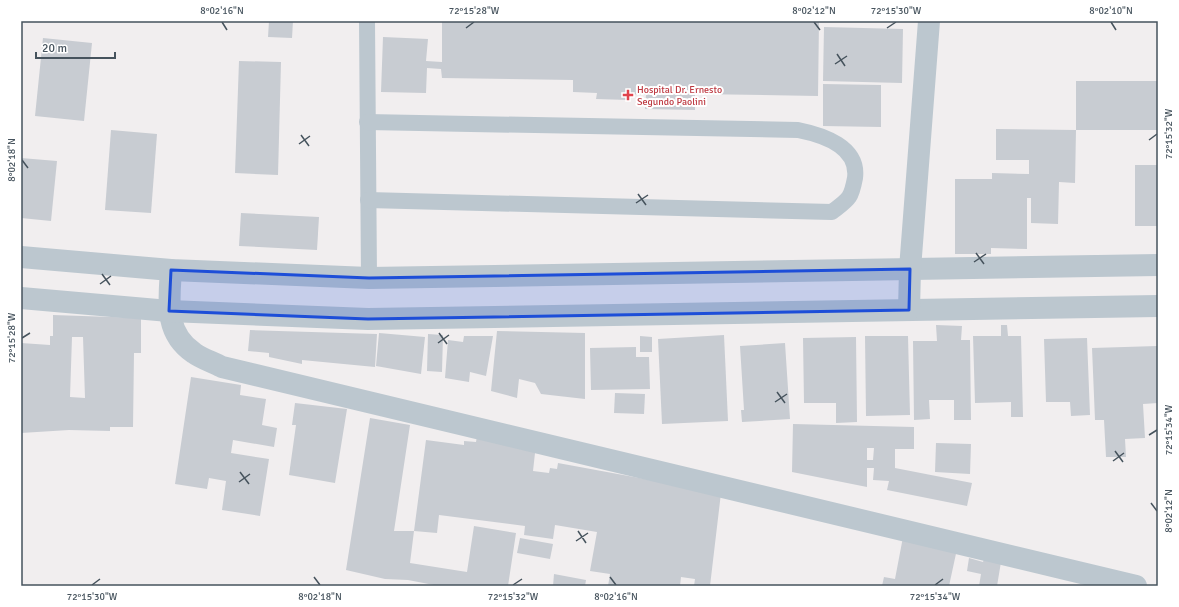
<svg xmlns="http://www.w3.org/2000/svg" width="1179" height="607" font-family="Signika,sans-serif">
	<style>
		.building { fill: #c8ccd2; fill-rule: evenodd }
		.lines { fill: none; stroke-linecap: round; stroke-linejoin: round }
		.lane { stroke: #bcc7cf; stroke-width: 16 }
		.street { stroke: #bcc7cf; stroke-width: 22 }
		.marked { fill: #1d4ed8; fill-opacity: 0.2; stroke: #1d4ed8; stroke-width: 3; stroke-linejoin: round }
		.ticks { fill: none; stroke: #46535d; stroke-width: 1.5 }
		.health-dot { fill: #e0444e; stroke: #fff; stroke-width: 1.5 }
		.labels { text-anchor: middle; stroke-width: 4; stroke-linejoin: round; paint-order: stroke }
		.health-label { font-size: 10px; fill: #be3a42; stroke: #fff; text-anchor: start }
		.neatline { fill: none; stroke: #46535d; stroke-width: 1.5 }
		.ticks-label { font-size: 10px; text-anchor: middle; fill: #46535d }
	</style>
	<rect width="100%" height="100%" fill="#f1eeef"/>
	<g class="building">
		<polygon points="269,21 293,21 292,38 268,37"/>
		<polygon points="442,21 819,21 818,96 695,94 695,110 645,109 646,95 628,94 628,100 596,99 597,93 573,92 573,80 442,78 441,69 427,68 426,93 381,92 383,37 428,39 426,61 442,62"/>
		<polygon points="824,27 903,29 902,83 823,81"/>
		<polygon points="43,38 92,43 84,121 35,116"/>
		<polygon points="239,61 281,62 278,175 235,173"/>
		<rect x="1076" y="81" width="82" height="49"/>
		<polygon points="823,84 881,85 881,127 823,126"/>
		<polygon points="996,129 1076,130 1075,183 1059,182 1058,224 1031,223 1031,198 1027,198 1027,249 991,248 991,254 955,254 955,179 992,179 992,173 1029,174 1029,160 996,160"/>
		<polygon points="111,130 157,134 151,213 105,210"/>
		<polygon points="21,158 57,161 51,221 21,218"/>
		<rect x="1135" y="165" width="23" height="61"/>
		<polygon points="241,213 319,217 317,250 239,246"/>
		<path d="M53 315 141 318V353H134L133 427H110V431L69 430 21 433V343L50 345V336H53ZM72 337H83L85 398 70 397Z"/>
		<polygon points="936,325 962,326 961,340 970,340 971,420 954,420 954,400 929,400 930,419 914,420 913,341 937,341"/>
		<polygon points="1001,325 1007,325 1008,336 1021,336 1023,417 1011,417 1011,402 975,403 973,336 1001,336"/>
		<polygon points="250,330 377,334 375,367 302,360 302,364 269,357 269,353 248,351"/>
		<polygon points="497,331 585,333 585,399 541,394 535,383 519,379 517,398 491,391"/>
		<polygon points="379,333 425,337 421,374 376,366"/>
		<polygon points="428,334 443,335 442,372 427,371"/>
		<polygon points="724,335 728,421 662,424 658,339"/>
		<polygon points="464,336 493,336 486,376 470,372 469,382 445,378 448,340 463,342"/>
		<polygon points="640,336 652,337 652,352 640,352"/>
		<polygon points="865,336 908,336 910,415 866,416"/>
		<polygon points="856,337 857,422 836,423 836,403 804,403 803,338"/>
		<polygon points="1087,338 1090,415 1071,416 1070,402 1046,402 1044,339"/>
		<polygon points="785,343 790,419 742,422 741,410 744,410 740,346"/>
		<polygon points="1157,346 1158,403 1143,404 1145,438 1125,439 1126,457 1106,457 1104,420 1095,420 1092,348"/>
		<polygon points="636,347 636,357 649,357 650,389 591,390 590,348"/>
		<polygon points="191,377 241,385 240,395 266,399 262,425 277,428 274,447 233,440 231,453 269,459 260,516 222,510 226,481 209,478 207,489 175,484"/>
		<polygon points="615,393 645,394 644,414 614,413"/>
		<polygon points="295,403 347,409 335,483 289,475 296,425 292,425"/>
		<polygon points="370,418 410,425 394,531 414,531 410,563 467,572 474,526 516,533 508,586 439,586 408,580 385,579 346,570"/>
		<path d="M793 424 914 427V449H895V468L972 483 967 506 887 490 889 481 873 480 874 468H867V487L792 472ZM867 448H874L873 460H867Z"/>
		<polygon points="477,436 536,444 533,471 549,473 550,468 557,469 558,463 721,493 710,586 694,586 695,579 681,577 680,586 608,586 610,574 590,571 597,532 555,525 553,539 524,535 525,526 439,515 437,533 414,531 426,440 464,445 464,441 476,442"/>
		<polygon points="936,443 971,444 970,474 935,472"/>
		<polygon points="903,537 957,549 949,586 882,586 884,577 895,579"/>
		<polygon points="520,538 553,544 550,559 517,553"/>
		<polygon points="969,558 983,562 984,559 1001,562 997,586 979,586 981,574 967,571"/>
		<polygon points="554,574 586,580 585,586 553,586"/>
	</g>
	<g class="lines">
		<g class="lane">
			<polyline points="367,21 369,278"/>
			<path d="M367 122 798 130C823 135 859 147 855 178 851 199 849 199 832 212L368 200"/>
		</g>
		<g class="street">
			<polyline points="21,257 171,270 369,278 1158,265"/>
			<path d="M171 270C169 301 164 333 194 353 202 359 213 362 222 367L1136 586"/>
			<polyline points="21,298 169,311 368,319 1158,306"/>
			<polyline points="909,310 910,269 929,21"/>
		</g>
	</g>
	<path class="marked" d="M910 269 909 310 368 319 169 311 171 270 369 278Z"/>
	<path class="ticks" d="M222 22 227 30M814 22 820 30M1111 22 1116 30M466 28 474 22M887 28 896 22M837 54 845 66M835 64 847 56M301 135 309 146M1149 140 1157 134M299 144 310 136M22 160 28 168M638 194 646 205M636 203 648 195M976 253 984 264M974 262 986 254M102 274 110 285M100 284 111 276M439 333 447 344M22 338 30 333M438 343 449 335M777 392 785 403M775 402 787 394M1149 435 1157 430M1115 451 1123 462M1113 461 1124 453M240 472 249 484M239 482 250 474M1151 503 1157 511M578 531 586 543M576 541 588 533M314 577 320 585M610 577 616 585M92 585 100 579M513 585 522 579M935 585 943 579"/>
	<path class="health-dot" d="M626 89h4v4h4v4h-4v4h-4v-4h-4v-4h4z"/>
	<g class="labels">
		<g class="health-label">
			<text x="637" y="93">Hospital Dr. Ernesto<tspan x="637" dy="12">Segundo Paolini</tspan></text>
		</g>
	</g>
	<rect width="1179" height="607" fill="none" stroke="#ffffff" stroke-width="44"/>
	<path d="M36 52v6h79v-6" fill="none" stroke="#46535d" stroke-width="2"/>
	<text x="42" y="52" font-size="12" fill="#46535d" stroke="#ffffff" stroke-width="3" paint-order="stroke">20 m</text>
	<rect x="22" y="22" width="1135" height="563" class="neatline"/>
	<g class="ticks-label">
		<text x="222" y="14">8°02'16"N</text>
		<text x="474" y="14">72°15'28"W</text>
		<text x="814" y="14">8°02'12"N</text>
		<text x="896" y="14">72°15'30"W</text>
		<text x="1111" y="14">8°02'10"N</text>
		<text transform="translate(1168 134) rotate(-90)" y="4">72°15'32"W</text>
		<text transform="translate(11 160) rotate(-90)" y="4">8°02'18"N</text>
		<text transform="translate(11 338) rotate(-90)" y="4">72°15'28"W</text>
		<text transform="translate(1168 430) rotate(-90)" y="4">72°15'34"W</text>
		<text transform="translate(1168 511) rotate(-90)" y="4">8°02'12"N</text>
		<text x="92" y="600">72°15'30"W</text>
		<text x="320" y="600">8°02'18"N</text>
		<text x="513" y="600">72°15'32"W</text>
		<text x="616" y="600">8°02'16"N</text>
		<text x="935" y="600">72°15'34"W</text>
	</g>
</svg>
